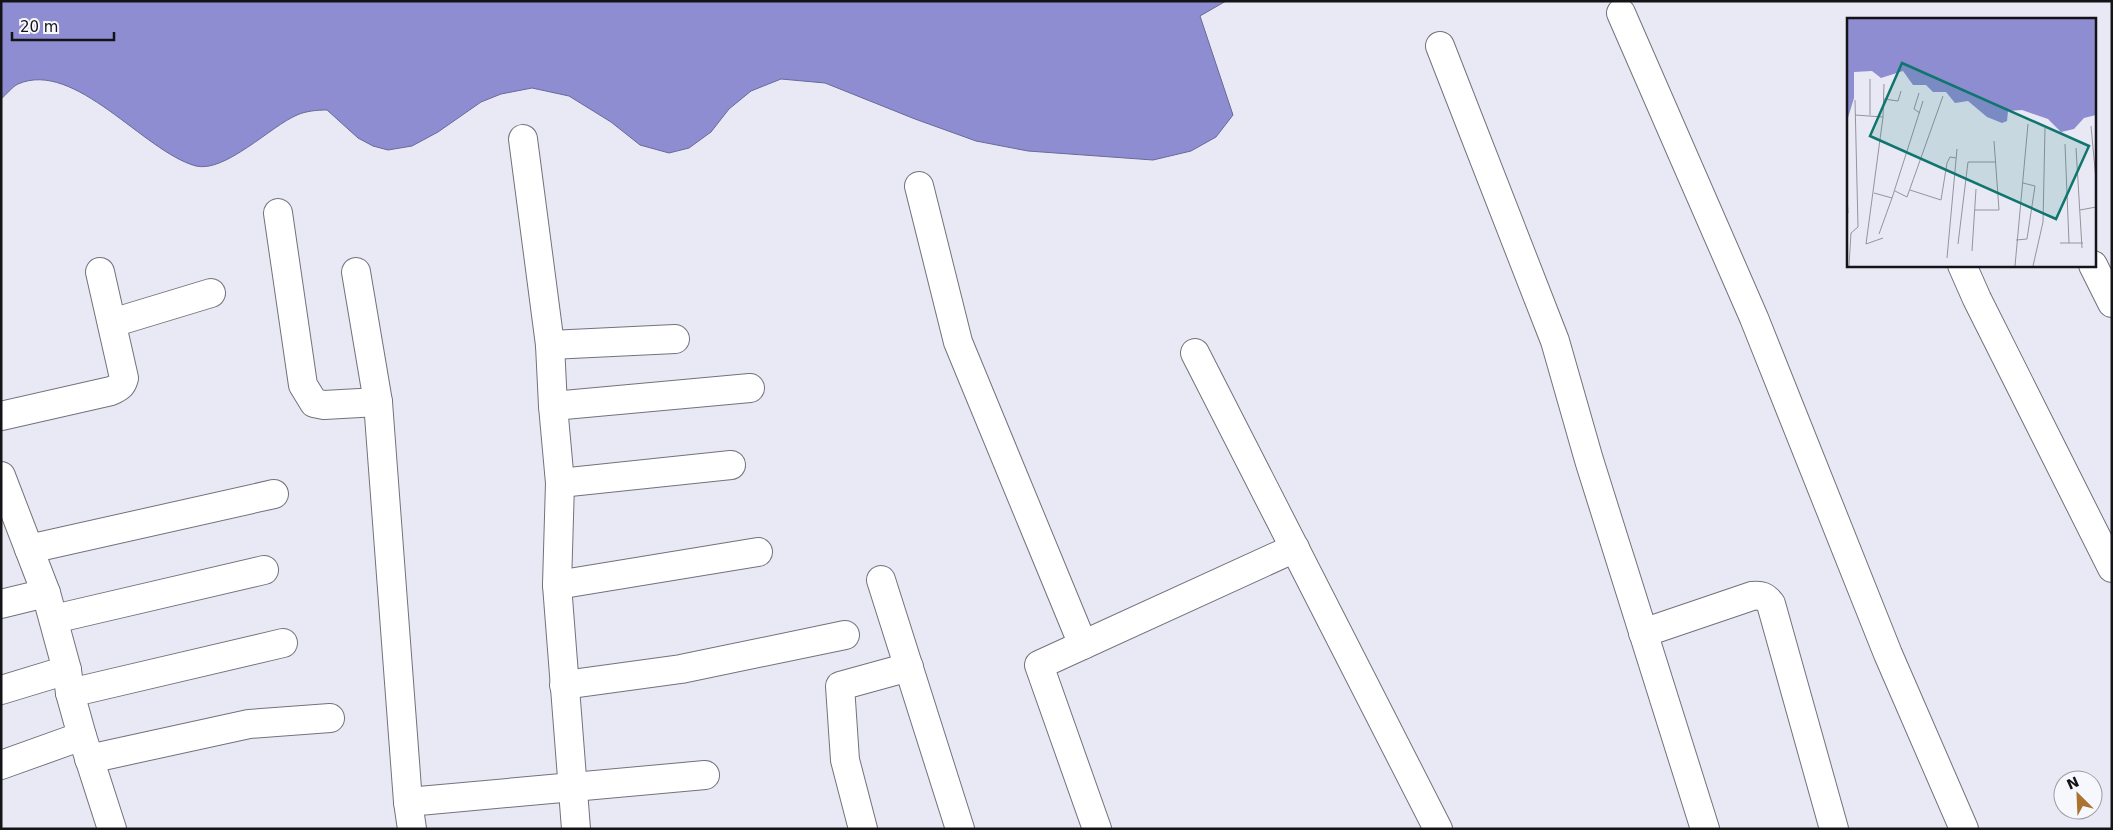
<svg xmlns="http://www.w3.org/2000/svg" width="2113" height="830" font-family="'DejaVu Sans',sans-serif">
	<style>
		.water { fill: #8e8dd2; stroke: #69699a }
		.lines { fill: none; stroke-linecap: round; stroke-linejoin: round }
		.minor-casing { stroke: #72727c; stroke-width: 30 }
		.minor { stroke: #fff; stroke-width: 28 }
		.inset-road { fill: none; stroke: #94949d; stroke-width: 1 }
		.view { fill: #0f766e; fill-opacity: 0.15; stroke: #0f766e; stroke-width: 2.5 }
		.inset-edge { fill: none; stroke: #141418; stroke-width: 2.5 }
	</style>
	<rect width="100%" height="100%" fill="#e9e9f5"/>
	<path class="water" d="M1 1H1226L1200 16 1233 115 1216 137 1191 151 1153 160 1028 151 976 141 915 119 825 83 781 79 751 91 729 109 711 132 689 148 669 153 640 145 611 122 569 96 532 88 501 94 481 102 438 132 412 146 388 150 373 146 358 138 327 110C317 110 306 111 297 115 271 126 225 173 196 166 144 152 75 59 18 84 12 87 6 95 1 99Z"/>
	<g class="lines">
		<defs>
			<g id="minor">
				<polyline points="1621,13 1754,318 1888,654 1964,829"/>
				<polyline points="1440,46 1555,341 1589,460 1705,829"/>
				<polyline points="523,139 550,345 553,406 560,483 557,585 576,829"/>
				<polyline points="919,186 958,342 1083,645"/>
				<polyline points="278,213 303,385 314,403 324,405 378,402"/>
				<polyline points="1962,265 1977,299 2112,568"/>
				<polyline points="2093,265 2112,303"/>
				<polyline points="356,272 378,402 408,802 412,829"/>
				<polyline points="112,323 211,293"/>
				<polyline points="550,345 675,339"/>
				<polyline points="1195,353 1438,829"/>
				<polyline points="553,406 750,388"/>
				<path d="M1 416 111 391C118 388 122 386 124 378L100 272"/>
				<polyline points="1,476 46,593 67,670 70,693 82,736 112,829"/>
				<polyline points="560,483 731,465"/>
				<polyline points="29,549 274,494"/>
				<polyline points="881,580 960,829"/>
				<polyline points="557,585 758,552"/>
				<polyline points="1,604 46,593"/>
				<polyline points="54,619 264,570"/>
				<path d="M1643 633 1752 596C1761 595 1765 596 1771 604L1834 829"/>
				<polyline points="564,685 681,669 845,635"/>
				<polyline points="1,690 67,670"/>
				<polyline points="70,693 283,643"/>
				<polyline points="89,759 249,724 330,718"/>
				<polyline points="1,765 82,736"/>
				<polyline points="408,802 705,775"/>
				<polyline points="863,829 845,760 840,686 909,667"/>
				<polyline points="1097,829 1039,665 1295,548"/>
			</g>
		</defs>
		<use href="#minor" class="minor-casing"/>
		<use href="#minor" class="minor"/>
	</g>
	<g transform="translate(1847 18)">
		<rect width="249" height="249" fill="#e9e9f5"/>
		<path d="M0 1H249V97L237 100 227 111 214 114 201 101 175 92 161 93 160 103 155 105 140 99 121 83 108 85 99 74H86L79 67H66L56 53 34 60 25 53 7 54V80L0 103Z" fill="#8e8dd2"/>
		<path class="inset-road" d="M23 61V97M72 75 67 91 73 95M37 81 51 83 54 73M8 97 36 99M244 108 249 162M218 126 222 225M229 130 235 230M63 172 94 182 100 145 103 139 109 140M48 173 60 179 96 78M27 175 45 180 76 83M0 178 1 195M128 192H152L147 123M233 192 249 189M32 216 45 180M36 220 19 226 36 99 37 66M169 222 180 221 188 168 176 165M213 225H236M111 226 121 144H148M125 233 129 171M100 240 110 131M2 248 4 215 11 209 8 82M168 248 181 106M186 248 196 204 198 110"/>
		<path class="view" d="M55 45 242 128 209 201 23 118Z"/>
		<rect width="249" height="249" class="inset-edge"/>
	</g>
	<rect width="2113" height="830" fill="none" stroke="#141418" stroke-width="5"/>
	<g transform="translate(2078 795) rotate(336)"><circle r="24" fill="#f7f7fe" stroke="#9c9ca2"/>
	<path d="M0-4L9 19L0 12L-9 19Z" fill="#aa732f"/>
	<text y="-8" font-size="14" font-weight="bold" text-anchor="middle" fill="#141418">N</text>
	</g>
	<path d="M12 32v8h102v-8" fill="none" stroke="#141418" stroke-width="2.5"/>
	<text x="20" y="32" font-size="15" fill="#141418" stroke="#f7f7fe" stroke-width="4" paint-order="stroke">20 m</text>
</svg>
